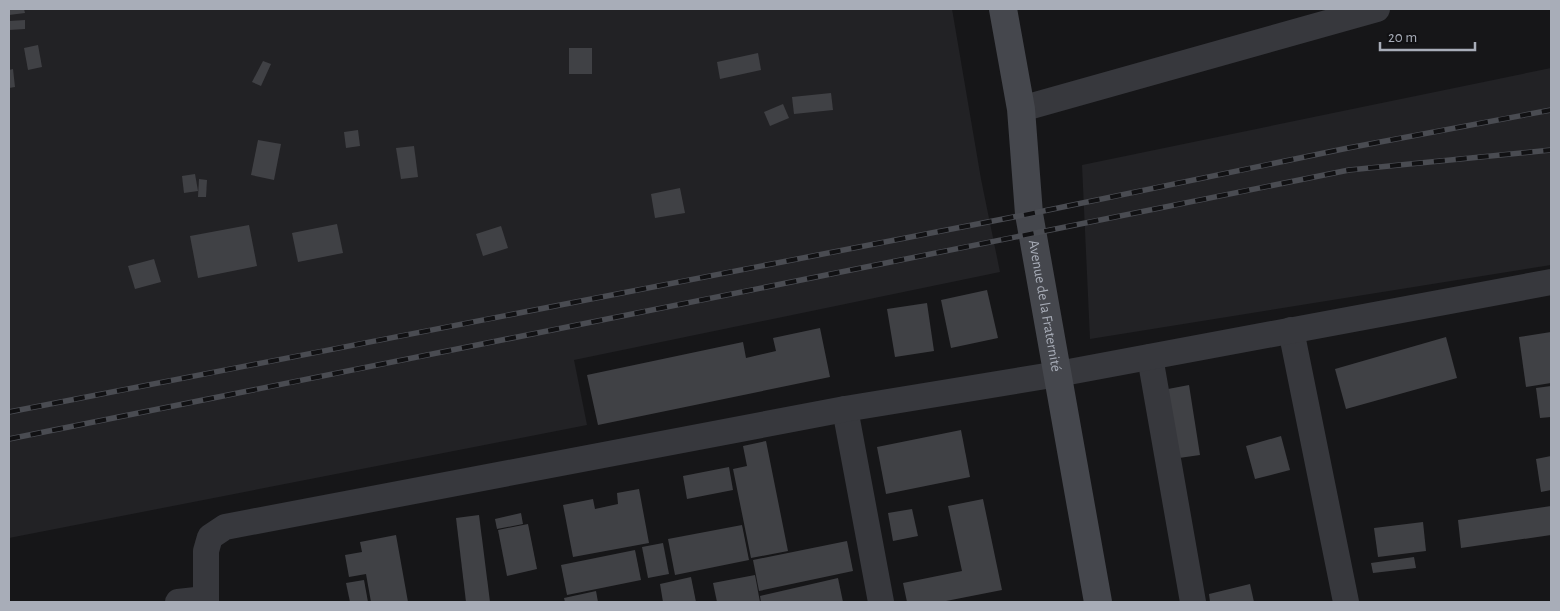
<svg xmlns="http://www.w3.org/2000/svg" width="1560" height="611" font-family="'Alegreya Sans',sans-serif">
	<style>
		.built { fill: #222225 }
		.building { fill: #404145 }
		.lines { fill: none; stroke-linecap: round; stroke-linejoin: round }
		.minor { stroke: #37383d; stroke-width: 26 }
		.secondary { stroke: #45474d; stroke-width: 28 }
		.rail-casing { stroke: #4a4c52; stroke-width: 5.5 }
		.rail { stroke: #111113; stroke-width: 4; stroke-dasharray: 11; stroke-linecap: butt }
		.labels { text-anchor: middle; stroke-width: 4.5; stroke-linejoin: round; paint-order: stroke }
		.street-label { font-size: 15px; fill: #a8adb8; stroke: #111113 }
	</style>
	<rect width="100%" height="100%" fill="#161618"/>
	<g class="built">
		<polygon points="9,9 952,9 981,179 1000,272 574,360 587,425 9,538"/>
		<polygon points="1551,68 1551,265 1090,339 1082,165"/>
	</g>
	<g class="building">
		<polygon points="9,9 24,9 25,13 9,15"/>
		<polygon points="25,20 25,29 9,30 9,21"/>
		<polygon points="38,45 42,67 28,70 24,48"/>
		<rect x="569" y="48" width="23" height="26"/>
		<polygon points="758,53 761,70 720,79 717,62"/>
		<polygon points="263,61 271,64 261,86 252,82"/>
		<polygon points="13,69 15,87 9,88 9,70"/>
		<polygon points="831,93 833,110 794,114 792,97"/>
		<polygon points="783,104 789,118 770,126 764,112"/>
		<polygon points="358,130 360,146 346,148 344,132"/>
		<polygon points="258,140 281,144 274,180 251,175"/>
		<polygon points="414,146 418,177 401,179 396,148"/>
		<polygon points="195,174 198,191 184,193 182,176"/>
		<polygon points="199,179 207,180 206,197 198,197"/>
		<polygon points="680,188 685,213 655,218 651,194"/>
		<polygon points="337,224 343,253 298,262 292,233"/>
		<polygon points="249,225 257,266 198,278 190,236"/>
		<polygon points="501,226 508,248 483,256 476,234"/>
		<polygon points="154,259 161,282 135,289 128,266"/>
		<polygon points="987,290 998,338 951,348 941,300"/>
		<polygon points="927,303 934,351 895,357 887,309"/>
		<polygon points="820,328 830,377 598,425 587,375 743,342 746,358 776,351 773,338"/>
		<polygon points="1551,332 1551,383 1526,387 1519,337"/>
		<polygon points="1446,337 1457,378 1346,409 1335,369"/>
		<polygon points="1189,385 1200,455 1179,458 1168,389"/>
		<polygon points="1551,386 1551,417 1540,418 1536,388"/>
		<polygon points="961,430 970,477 886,494 877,447"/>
		<polygon points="1281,436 1290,470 1255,479 1246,446"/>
		<polygon points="766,441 788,551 751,558 733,469 747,466 743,446"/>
		<polygon points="1551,456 1551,490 1541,492 1536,459"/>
		<polygon points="729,467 733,490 687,499 683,476"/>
		<polygon points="639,489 649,543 573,557 563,505 593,499 595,509 618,504 617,493"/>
		<polygon points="983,499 1002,590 941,602 907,602 903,583 962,571 948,506"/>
		<polygon points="1551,506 1551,535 1461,548 1458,520"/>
		<polygon points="912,509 918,536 893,541 888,513"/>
		<polygon points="521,513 523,524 497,529 495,519"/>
		<polygon points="479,515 490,602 466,602 456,518"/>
		<polygon points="1423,522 1426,551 1378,557 1374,528"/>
		<polygon points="528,524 537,569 507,576 498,530"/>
		<polygon points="742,525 749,560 675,575 668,539"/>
		<polygon points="396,535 408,602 371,602 366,574 349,577 345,555 362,552 360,542"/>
		<polygon points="847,541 853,571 759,591 753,560"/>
		<polygon points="663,543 669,574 648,578 642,547"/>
		<polygon points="635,550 641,580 567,595 561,565"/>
		<polygon points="1414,557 1416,568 1373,573 1371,563"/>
		<polygon points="755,575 760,602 717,602 713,583"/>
		<polygon points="691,577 696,602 663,602 660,584"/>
		<polygon points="838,578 843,602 761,602 760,596"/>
		<polygon points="364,580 368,602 350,602 346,583"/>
		<polygon points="1250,584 1254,602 1210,602 1209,594"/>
		<polygon points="596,591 598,602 565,602 564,598"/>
	</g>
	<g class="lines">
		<g class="minor">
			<polyline points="1021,109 1377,9"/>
			<polyline points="1291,330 1346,602"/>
			<polyline points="1150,357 1193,602"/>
			<polyline points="845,409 881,602"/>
			<polyline points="178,602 205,599"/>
			<polyline points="206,602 206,551 210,537 225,527 845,409 1058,374 1551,282"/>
		</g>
		<path class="secondary" id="s1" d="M1003 9 1021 109 1029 214 1098 602"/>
		<defs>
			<g id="rail">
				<polyline points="9,412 1029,214 1348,148 1551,110"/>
				<polyline points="9,439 1349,170 1551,150"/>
			</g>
		</defs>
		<use href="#rail" class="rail-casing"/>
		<use href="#rail" class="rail"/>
	</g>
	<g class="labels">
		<g class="street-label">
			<text dy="5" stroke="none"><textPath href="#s1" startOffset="300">Avenue de la Fraternité</textPath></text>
		</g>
	</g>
	<rect width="1560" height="611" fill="none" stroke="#a8adb8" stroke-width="20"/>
	<path d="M1380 42v8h95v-8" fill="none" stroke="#a8adb8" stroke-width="2.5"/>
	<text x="1388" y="42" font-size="15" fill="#a8adb8" stroke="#111113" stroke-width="4" paint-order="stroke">20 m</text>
</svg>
